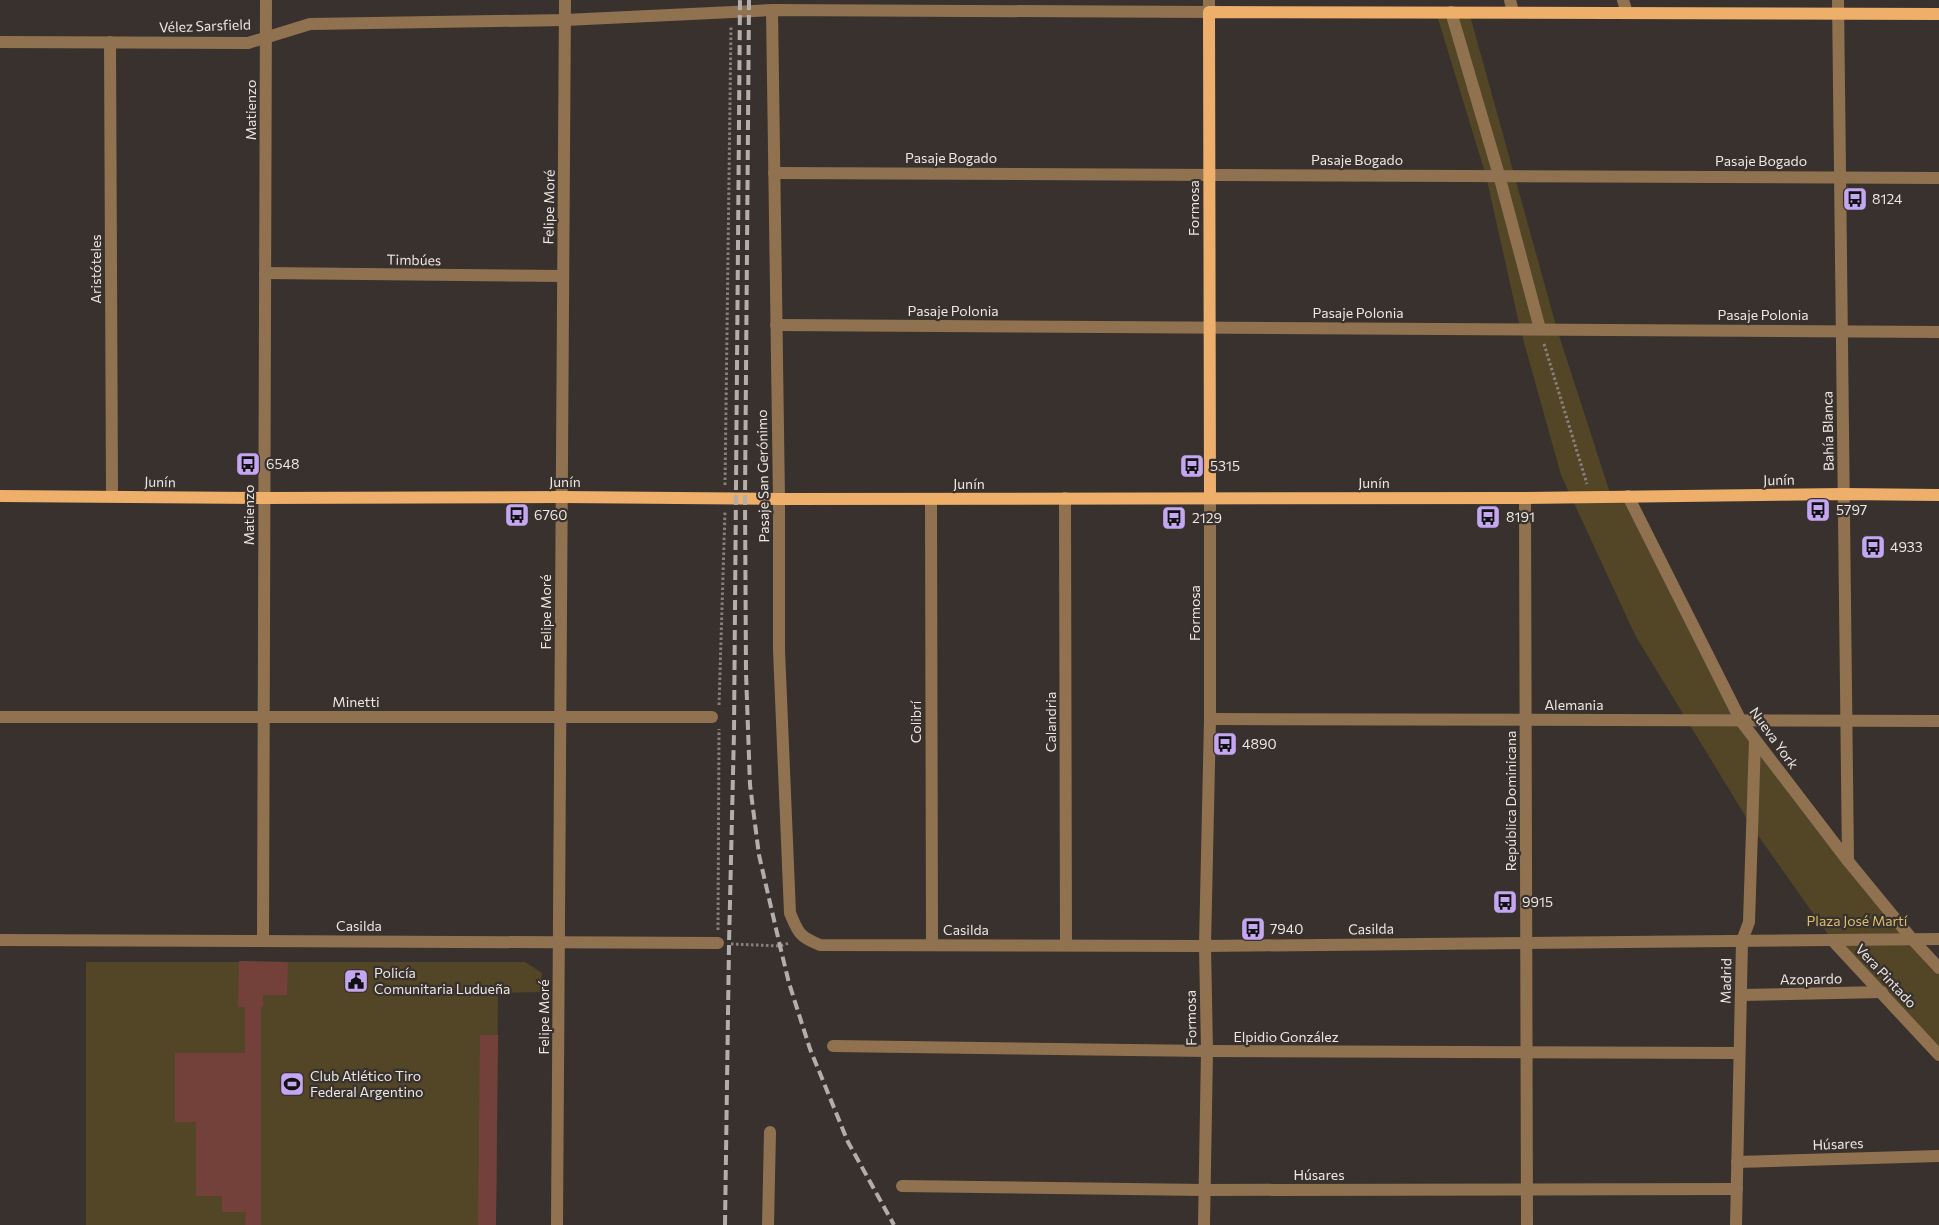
<svg xmlns="http://www.w3.org/2000/svg" width="1939" height="1225" font-family="Commissioner,sans-serif">
	<style>
		.green { fill: #524626 }
		.building { fill: #73403a }
		.lines { fill: none; stroke-linecap: round; stroke-linejoin: round }
		.path { stroke: #87817e; stroke-width: 3; stroke-dasharray: 2.5 2.5; stroke-linecap: butt }
		.minor { stroke: #907251; stroke-width: 12 }
		.major { stroke: #edaf69; stroke-width: 12 }
		.rail { stroke: #b3aeaa; stroke-width: 4; stroke-dasharray: 10 5; stroke-linecap: butt }
		.labels { text-anchor: middle; stroke-width: 4.5; stroke-linejoin: round; paint-order: stroke }
		.street-label { font-size: 14px; fill: #eae6e3; stroke: #38312d }
		.poi-label { font-size: 14px; fill: #eae6e3; stroke: #38312d; text-anchor: start }
		.park-label { font-size: 14px; fill: #dabc6f; stroke: #38312d }
	</style>
	<rect width="100%" height="100%" fill="#38312d"/>
	<g class="green">
		<polygon points="1436,12 1469,12 1557,329 1611,496 1628,496 1741,721 1939,968 1939,1055 1832,940 1752,827 1635,635 1561,475 1520,328 1486,176"/>
		<polygon points="86,962 525,962 542,973 540,992 498,993 496,1225 86,1225"/>
	</g>
	<g class="building">
		<polygon points="239,961 288,962 287,995 263,995 263,1007 261,1007 261,1225 245,1225 246,1212 222,1212 222,1196 196,1196 196,1122 175,1122 175,1053 245,1053 245,1007 238,1007"/>
		<polygon points="480,1035 498,1035 496,1225 478,1225"/>
	</g>
	<g class="lines">
		<g class="path">
			<polyline points="1544,344 1587,484"/>
			<polyline points="725,485 731,26"/>
			<polyline points="719,705 725,511"/>
			<polyline points="718,930 719,729"/>
			<polyline points="731,944 780,946 789,943"/>
		</g>
		<g class="minor">
			<polyline points="1510,0 1513,12"/>
			<polyline points="1623,0 1627,13"/>
			<polyline points="1838,0 1848,861"/>
			<path d="M772 10 779 499V650L790 913C798 933 800 937 820 945L1205 946 1939 939"/>
			<polyline points="1451,12 1499,175 1540,329"/>
			<polyline points="0,42 248,43 310,24 565,20 772,10 1209,12 1209,0"/>
			<polyline points="110,42 112,496"/>
			<polyline points="774,173 1939,178"/>
			<polyline points="265,273 563,276"/>
			<polyline points="776,325 1939,332"/>
			<polyline points="1628,496 1741,721 1848,861 1912,939 1939,968"/>
			<polyline points="1065,498 1066,945"/>
			<polyline points="1525,498 1527,1225"/>
			<polyline points="931,499 932,945"/>
			<polyline points="0,717 712,717"/>
			<polyline points="1210,719 1939,721"/>
			<polyline points="0,940 718,943"/>
			<polyline points="1832,940 1939,1055"/>
			<polyline points="263,941 266,0"/>
			<polyline points="1741,995 1882,992"/>
			<polyline points="833,1046 1207,1051 1739,1053"/>
			<polyline points="1737,1162 1939,1156"/>
			<polyline points="902,1186 1204,1190 1737,1189"/>
			<polyline points="557,1225 565,0"/>
			<polyline points="768,1225 770,1132"/>
			<polyline points="1204,1225 1207,1051 1205,946 1210,719 1210,498"/>
			<polyline points="1736,1225 1742,941 1749,922 1755,740"/>
		</g>
		<g class="major">
			<polyline points="0,496 264,498 562,497 779,499 1525,498 1844,494 1939,495"/>
			<polyline points="1210,498 1209,12 1939,14"/>
		</g>
		<g class="rail">
			<polyline points="749,0 745,498 746,673 750,785 759,855 780,946 789,983 810,1049 848,1142 894,1225"/>
			<polyline points="725,1225 729,944 734,732 740,0"/>
		</g>
	</g>
	<defs>
		<symbol id="bus-square" viewBox="-11 -11 22 22"><rect x="-9" y="-9" width="18" height="18" rx="4" fill="#c5a7f1" stroke="#38312d"/><path d="M-5-6H5V4H4V6H2V4H-2V6H-4V4H-5ZM-3.5-4V0h7V-4ZM-3.5 1.2v1.5H-2V1.2ZM2 1.2v1.5H3.5V1.2Z" fill="#111"/></symbol>
		<symbol id="civic-square" viewBox="-11 -11 22 22"><rect x="-9" y="-9" width="18" height="18" rx="4" fill="#c5a7f1" stroke="#38312d"/><path d="M-.6-6.5H3V-4.5H.6V-3L4-1V1h2V6H-6V1h2V-1L-.6-3ZM-1.2 2.5V6h2.4V2.5Z" fill="#111"/></symbol>
		<symbol id="stadium-square" viewBox="-11 -11 22 22"><rect x="-9" y="-9" width="18" height="18" rx="4" fill="#c5a7f1" stroke="#38312d"/><path d="M0-5a6.5 5 0 1 0 0 10a6.5 5 0 1 0 0-10ZM-3.5-1.8h7v3.6h-7Z" fill="#111"/></symbol>
	</defs>
	<g fill-rule="evenodd">
		<use href="#bus-square" x="1841" y="185" width="28" height="28"/>
		<use href="#bus-square" x="234" y="450" width="28" height="28"/>
		<use href="#bus-square" x="1178" y="452" width="28" height="28"/>
		<use href="#bus-square" x="1804" y="496" width="28" height="28"/>
		<use href="#bus-square" x="503" y="501" width="28" height="28"/>
		<use href="#bus-square" x="1474" y="503" width="28" height="28"/>
		<use href="#bus-square" x="1160" y="504" width="28" height="28"/>
		<use href="#bus-square" x="1859" y="533" width="28" height="28"/>
		<use href="#bus-square" x="1211" y="730" width="28" height="28"/>
		<use href="#bus-square" x="1491" y="888" width="28" height="28"/>
		<use href="#bus-square" x="1239" y="915" width="28" height="28"/>
		<use href="#civic-square" x="342" y="967" width="28" height="28"/>
		<use href="#stadium-square" x="278" y="1070" width="28" height="28"/>
	</g>
	<g class="labels">
		<g class="street-label">
			<text transform="translate(205 26) rotate(-2)" y="5">Vélez Sarsfield</text>
			<text transform="translate(251 110) rotate(-90)" y="5">Matienzo</text>
			<text x="951" y="163">Pasaje Bogado</text>
			<text x="1357" y="165">Pasaje Bogado</text>
			<text x="1761" y="166">Pasaje Bogado</text>
			<text transform="translate(549 207) rotate(-89)" y="5">Felipe Moré</text>
			<text transform="translate(1194 208) rotate(-90)" y="5">Formosa</text>
			<text transform="translate(414 260) rotate(1)" y="5">Timbúes</text>
			<text transform="translate(96 269) rotate(-90)" y="5">Aristóteles</text>
			<text x="953" y="316">Pasaje Polonia</text>
			<text x="1358" y="318">Pasaje Polonia</text>
			<text x="1763" y="320">Pasaje Polonia</text>
			<text transform="translate(1828 431) rotate(-91)" y="5">Bahía Blanca</text>
			<text transform="translate(763 476) rotate(-91)" y="5">Pasaje San Gerónimo</text>
			<text transform="translate(1779 480) rotate(-1)" y="5">Junín</text>
			<text transform="translate(160 482) rotate(1)" y="5">Junín</text>
			<text x="565" y="487">Junín</text>
			<text x="1374" y="488">Junín</text>
			<text x="969" y="489">Junín</text>
			<text transform="translate(249 515) rotate(-90)" y="5">Matienzo</text>
			<text transform="translate(546 612) rotate(-90)" y="5">Felipe Moré</text>
			<text transform="translate(1195 613) rotate(-90)" y="5">Formosa</text>
			<text x="356" y="707">Minetti</text>
			<text x="1574" y="710">Alemania</text>
			<text transform="translate(916 722) rotate(-90)" y="5">Colibrí</text>
			<text transform="translate(1051 722) rotate(-90)" y="5">Calandria</text>
			<text transform="translate(1774 738) rotate(54)" y="5">Nueva York</text>
			<text transform="translate(1511 801) rotate(-90)" y="5">República Dominicana</text>
			<text x="359" y="931">Casilda</text>
			<text transform="translate(1371 929) rotate(-1)" y="5">Casilda</text>
			<text x="966" y="935">Casilda</text>
			<text transform="translate(1886 976) rotate(47)" y="5">Vera Pintado</text>
			<text transform="translate(1811 979) rotate(-1)" y="5">Azopardo</text>
			<text transform="translate(1726 981) rotate(-89)" y="5">Madrid</text>
			<text transform="translate(544 1017) rotate(-90)" y="5">Felipe Moré</text>
			<text transform="translate(1191 1018) rotate(-91)" y="5">Formosa</text>
			<text x="1286" y="1042">Elpidio González</text>
			<text transform="translate(1838 1144) rotate(-2)" y="5">Húsares</text>
			<text x="1319" y="1180">Húsares</text>
		</g>
		<g class="poi-label">
			<text x="1872" y="204">8124</text>
			<text x="266" y="469">6548</text>
			<text x="1210" y="471">5315</text>
			<text x="1836" y="515">5797</text>
			<text x="534" y="520">6760</text>
			<text x="1506" y="522">8191</text>
			<text x="1192" y="523">2129</text>
			<text x="1890" y="552">4933</text>
			<text x="1242" y="749">4890</text>
			<text x="1522" y="907">9915</text>
			<text x="1270" y="934">7940</text>
			<text x="374" y="978">Policía<tspan x="374" dy="16">Comunitaria Ludueña</tspan></text>
			<text x="310" y="1081">Club Atlético Tiro<tspan x="310" dy="16">Federal Argentino</tspan></text>
		</g>
		<g class="park-label">
			<text x="1857" y="926">Plaza José Martí</text>
		</g>
	</g>
</svg>
